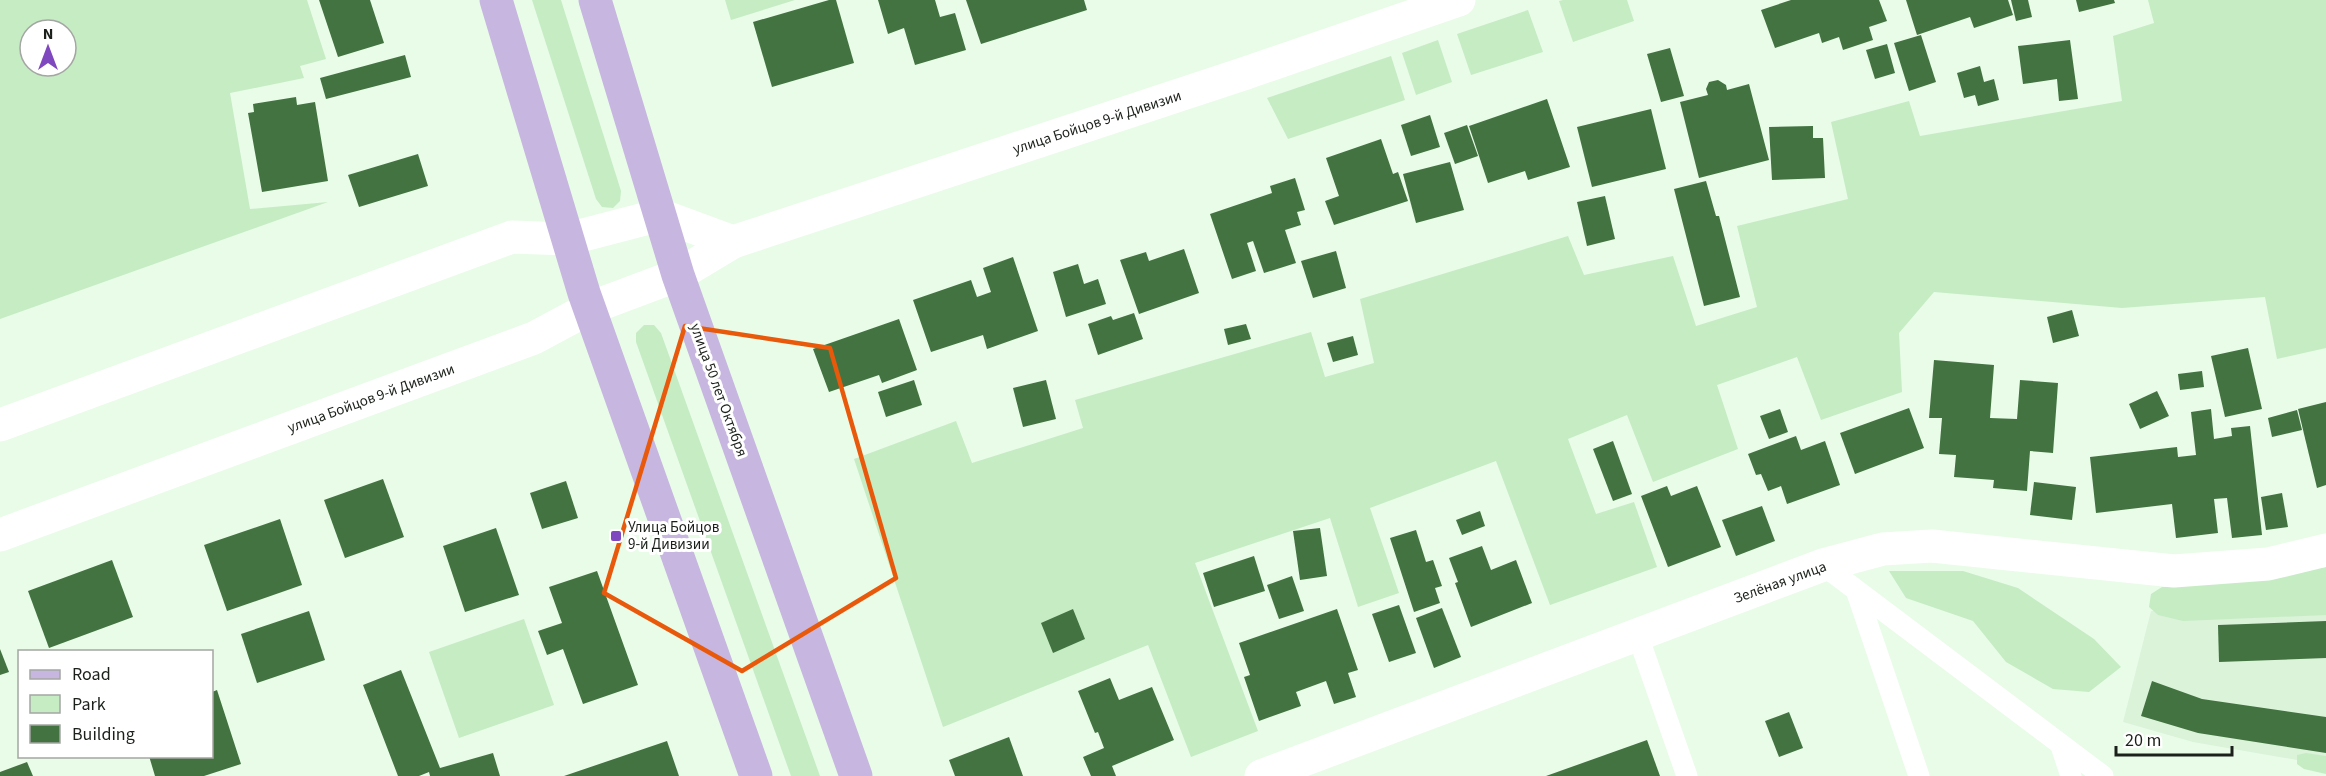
<svg xmlns="http://www.w3.org/2000/svg" width="2326" height="776" font-family="'Source Sans 3',sans-serif">
	<style>
		.built { fill: #dbf3d9 }
		.green { fill: #c6ecc4; fill-rule: evenodd }
		.building { fill: #427341 }
		.lines { fill: none; stroke-linecap: round; stroke-linejoin: round }
		.service { stroke: #fff; stroke-width: 21 }
		.minor { stroke: #fff; stroke-width: 33 }
		.tertiary { stroke: #fff; stroke-width: 33 }
		.secondary { stroke: #fff; stroke-width: 33 }
		.primary { stroke: #c7b6e0; stroke-width: 33 }
		.marked { fill: none; stroke: #e8590c; stroke-width: 4.5; stroke-linejoin: round }
		.poi-dot { fill: #8048bf; stroke: #fff; stroke-width: 2 }
		.labels { text-anchor: middle; stroke-width: 6; stroke-linejoin: round; paint-order: stroke }
		.street-label { font-size: 15px; fill: #1b211a; stroke: #fff }
		.poi-label { font-size: 15px; fill: #1b211a; stroke: #fff; text-anchor: start }
	</style>
	<rect width="100%" height="100%" fill="#e9fce8"/>
	<polygon class="built" points="2326,603 2326,765 2193,742 2123,722 2151,611"/>
	<g class="green">
		<path d="M0 0H307L326 59 300 66 304 78 230 93 250 209 328 202 0 319ZM30 30H66V66H30Z"/>
		<polygon points="532,0 561,0 621,191 620,201 613,208 602,207 596,199"/>
		<polygon points="725,0 795,0 731,20"/>
		<polygon points="1563,0 1627,0 1634,21 1573,42 1559,1"/>
		<polygon points="2148,0 2326,0 2326,348 2277,359 2265,297 2122,308 1934,292 1899,333 1902,392 1821,420 1797,357 1717,385 1738,449 1653,482 1627,415 1568,439 1596,514 1634,502 1657,567 1550,605 1496,461 1370,508 1399,593 1358,607 1330,518 1195,563 1258,731 1191,757 1148,645 943,727 854,459 956,421 972,463 1083,428 1075,400 1311,332 1325,377 1374,363 1360,299 1568,236 1584,275 1673,256 1696,326 1757,307 1737,226 1848,199 1831,122 1909,101 1920,136 2122,101 2113,36 2154,23"/>
		<polygon points="1528,10 1543,52 1471,75 1457,34"/>
		<polygon points="1438,40 1452,82 1416,95 1402,53"/>
		<polygon points="1391,56 1405,100 1288,139 1267,98"/>
		<polygon points="644,325 654,325 661,333 820,776 791,776 636,342 636,333"/>
		<polygon points="2326,567 2326,615 2183,621 2158,615 2149,607 2151,594 2162,587 2175,587"/>
		<polygon points="1889,571 1963,571 2018,588 2094,639 2121,667 2089,692 2053,689 2006,662 1973,621 1906,598"/>
		<polygon points="524,619 554,705 459,738 429,652"/>
		<polygon points="2306,753 2326,756 2326,774 2304,769 2297,764 2297,755"/>
	</g>
	<g class="building">
		<polygon points="319,0 370,0 384,43 338,57"/>
		<polygon points="829,0 836,0 854,63 772,87 753,22"/>
		<polygon points="878,0 935,0 940,17 955,13 966,50 915,65 904,28 888,34"/>
		<polygon points="966,0 1084,0 1087,10 981,44"/>
		<polygon points="1791,0 1879,0 1887,21 1869,27 1873,40 1843,50 1839,37 1822,43 1819,33 1775,48 1761,10"/>
		<polygon points="1906,0 2008,0 2013,15 1974,28 1970,17 1917,35"/>
		<polygon points="2011,0 2028,0 2032,17 2016,21"/>
		<polygon points="2076,0 2114,0 2115,3 2079,12"/>
		<polygon points="1921,35 1936,82 1909,91 1894,43"/>
		<polygon points="2070,40 2078,99 2059,101 2057,79 2023,84 2018,46"/>
		<polygon points="1887,44 1895,73 1875,79 1866,50"/>
		<polygon points="1670,48 1684,96 1661,102 1647,54"/>
		<polygon points="405,55 411,77 326,99 320,78"/>
		<polygon points="1980,66 1984,82 1994,79 1999,100 1978,106 1975,95 1964,98 1957,73"/>
		<polygon points="1718,80 1726,85 1727,90 1749,84 1769,160 1699,178 1680,102 1708,95 1706,89 1709,82"/>
		<polygon points="296,97 297,105 315,102 328,181 262,192 248,113 254,112 253,104"/>
		<polygon points="1547,99 1570,167 1528,180 1525,171 1488,183 1469,126"/>
		<polygon points="1651,109 1666,169 1592,187 1577,127"/>
		<polygon points="1430,115 1440,147 1411,156 1401,125"/>
		<polygon points="1467,125 1478,156 1455,164 1444,133"/>
		<polygon points="1813,126 1813,138 1823,138 1825,178 1772,180 1769,127"/>
		<polygon points="1381,139 1393,174 1398,172 1408,201 1334,225 1325,201 1339,196 1326,158"/>
		<polygon points="418,154 428,186 359,207 348,175"/>
		<polygon points="1450,162 1464,210 1416,223 1403,174"/>
		<polygon points="1295,178 1305,210 1297,212 1301,225 1285,230 1296,263 1264,273 1253,241 1247,243 1256,271 1232,279 1210,214 1272,193 1270,186"/>
		<polygon points="1706,181 1716,216 1719,216 1740,297 1704,306 1674,189"/>
		<polygon points="1605,196 1615,239 1587,246 1577,202"/>
		<polygon points="1184,249 1199,293 1139,314 1120,260 1146,252 1149,261"/>
		<polygon points="1336,251 1346,288 1313,298 1301,261"/>
		<polygon points="1013,257 1038,331 987,349 983,335 931,352 913,300 971,280 977,297 991,292 983,268"/>
		<polygon points="1078,264 1084,284 1098,279 1106,304 1066,317 1053,272"/>
		<polygon points="2072,310 2079,336 2053,343 2047,317"/>
		<polygon points="1134,313 1143,339 1098,355 1088,324 1111,316 1113,320"/>
		<polygon points="899,319 917,370 882,383 879,375 829,392 813,349"/>
		<polygon points="1246,324 1251,339 1228,345 1224,329"/>
		<polygon points="1353,336 1358,355 1333,362 1327,343"/>
		<polygon points="2248,348 2262,409 2225,417 2211,356"/>
		<polygon points="1934,360 1994,365 1990,418 2017,419 2020,380 2058,383 2053,453 2030,451 2027,491 1993,488 1994,480 1954,477 1956,455 1939,454 1942,418 1929,418"/>
		<polygon points="2202,371 2204,387 2180,390 2178,374"/>
		<polygon points="914,380 922,405 886,417 878,392"/>
		<polygon points="1046,380 1056,419 1023,427 1013,388"/>
		<polygon points="2157,391 2169,416 2140,429 2129,404"/>
		<polygon points="2326,402 2326,485 2317,488 2298,409"/>
		<polygon points="1909,408 1924,448 1855,474 1840,433"/>
		<polygon points="1780,409 1788,432 1769,439 1760,416"/>
		<polygon points="2211,409 2214,439 2232,436 2231,428 2250,426 2262,535 2232,538 2227,498 2214,499 2218,533 2176,538 2172,504 2096,513 2090,457 2177,447 2178,457 2196,455 2191,412"/>
		<polygon points="2297,410 2302,430 2272,437 2268,418"/>
		<polygon points="1796,436 1801,450 1825,441 1840,485 1787,504 1781,486 1768,491 1761,474 1756,475 1748,454"/>
		<polygon points="1613,441 1632,494 1613,501 1593,449"/>
		<polygon points="383,479 404,537 345,558 324,500"/>
		<polygon points="566,481 578,518 542,529 530,493"/>
		<polygon points="2034,482 2076,487 2072,520 2030,515"/>
		<polygon points="1667,486 1671,496 1697,486 1721,547 1668,567 1641,496"/>
		<polygon points="2282,493 2288,527 2266,530 2261,497"/>
		<polygon points="1762,506 1775,541 1736,556 1722,520"/>
		<polygon points="1480,511 1485,526 1462,535 1456,520"/>
		<polygon points="280,519 302,585 227,611 204,545"/>
		<polygon points="496,528 519,595 465,612 443,546"/>
		<polygon points="1320,528 1327,576 1300,580 1293,531"/>
		<polygon points="1416,530 1426,562 1433,560 1442,586 1435,588 1440,603 1414,612 1390,538"/>
		<polygon points="1482,546 1491,570 1516,560 1532,603 1471,627 1455,583 1458,582 1449,558"/>
		<polygon points="1254,556 1265,591 1214,607 1203,573"/>
		<polygon points="112,560 133,617 49,648 28,591"/>
		<polygon points="597,571 638,685 583,704 563,649 547,655 538,631 562,623 549,587"/>
		<polygon points="1292,576 1304,611 1279,619 1267,585"/>
		<polygon points="1399,605 1416,653 1389,662 1372,614"/>
		<polygon points="1442,608 1461,657 1434,668 1416,618"/>
		<polygon points="1073,609 1085,639 1053,653 1041,623"/>
		<polygon points="1337,609 1358,670 1348,673 1356,697 1334,704 1326,681 1296,692 1301,706 1259,721 1244,677 1250,675 1239,643"/>
		<polygon points="309,611 325,660 257,683 241,634"/>
		<polygon points="2326,621 2326,658 2219,662 2218,625"/>
		<polygon points="0,649 9,672 0,675"/>
		<polygon points="401,670 440,768 493,753 500,776 430,776 429,772 419,776 398,776 363,685"/>
		<polygon points="1110,678 1119,700 1152,687 1174,740 1112,766 1116,776 1091,776 1083,757 1104,748 1098,732 1095,733 1078,691"/>
		<polygon points="2152,681 2202,699 2326,717 2326,753 2198,733 2141,716"/>
		<polygon points="217,690 241,764 204,776 155,776 149,756 212,756 212,692"/>
		<polygon points="1789,712 1803,748 1779,757 1765,721"/>
		<polygon points="1009,737 1023,776 955,776 949,760"/>
		<polygon points="1647,740 1660,776 1546,776"/>
		<polygon points="667,741 679,776 564,776"/>
		<polygon points="27,762 33,776 0,776 0,772"/>
	</g>
	<g class="lines">
		<g class="service">
			<polyline points="1823,565 2103,776"/>
			<polyline points="1857,593 1919,776"/>
			<polyline points="1638,636 1687,776"/>
			<polyline points="2061,746 2071,776"/>
		</g>
		<polyline class="minor" points="1261,776 1823,565 1883,549 1932,546 2174,571 2268,564 2326,550"/>
		<g class="tertiary">
			<polyline points="660,215 733,242"/>
			<polyline points="678,275 733,242 1243,74 1459,0"/>
		</g>
		<g class="secondary">
			<polyline points="0,425 512,237 568,239 660,215"/>
			<polyline points="0,535 534,338 590,308 678,275"/>
		</g>
		<g class="primary">
			<polyline points="496,0 584,293 756,776"/>
			<polyline points="595,0 678,275 856,776"/>
		</g>
	</g>
	<path class="marked" d="M685 326 830 348 896 578 742 671 604 593Z"/>
	<rect class="poi-dot" x="610" y="530" width="12" height="12" rx="3"/>
	<g class="labels">
		<g class="street-label">
			<text transform="translate(1097 122) rotate(-18)" y="5">улица Бойцов 9-й Дивизии</text>
			<text transform="translate(719 390) rotate(70)" y="5">улица 50 лет Октября</text>
			<text transform="translate(371 398) rotate(-20)" y="5">улица Бойцов 9-й Дивизии</text>
			<text transform="translate(1780 582) rotate(-20)" y="5">Зелёная улица</text>
		</g>
		<g class="poi-label">
			<text x="628" y="532">Улица Бойцов<tspan x="628" dy="17">9-й Дивизии</tspan></text>
		</g>
	</g>
	<rect x="18" y="650" width="195" height="108" fill="#ffffff" stroke="#a4a6a3" stroke-width="1.5"/>
	<rect x="30" y="670" width="30" height="9" fill="#c7b6e0" stroke="#a4a6a3" stroke-width="1.5"/>
	<text x="72" y="680" font-size="18" fill="#1b211a">Road</text>
	<rect x="30" y="695" width="30" height="18" fill="#c6ecc4" stroke="#a4a6a3" stroke-width="1.5"/>
	<text x="72" y="710" font-size="18" fill="#1b211a">Park</text>
	<rect x="30" y="725" width="30" height="18" fill="#427341" stroke="#a4a6a3" stroke-width="1.5"/>
	<text x="72" y="740" font-size="18" fill="#1b211a">Building</text>
	<g transform="translate(48 48)"><circle r="28" fill="#ffffff" stroke="#a4a6a3" stroke-width="1.5"/>
	<path d="M0-4.5L10 22L0 15L-10 22Z" fill="#8048bf"/>
	<text y="-9" font-size="16" font-weight="bold" text-anchor="middle" fill="#1b211a">N</text>
	</g>
	<path d="M2116 746v9h116v-9" fill="none" stroke="#1b211a" stroke-width="3"/>
	<text x="2125" y="746" font-size="18" fill="#1b211a" stroke="#ffffff" stroke-width="4.5" paint-order="stroke">20 m</text>
</svg>
